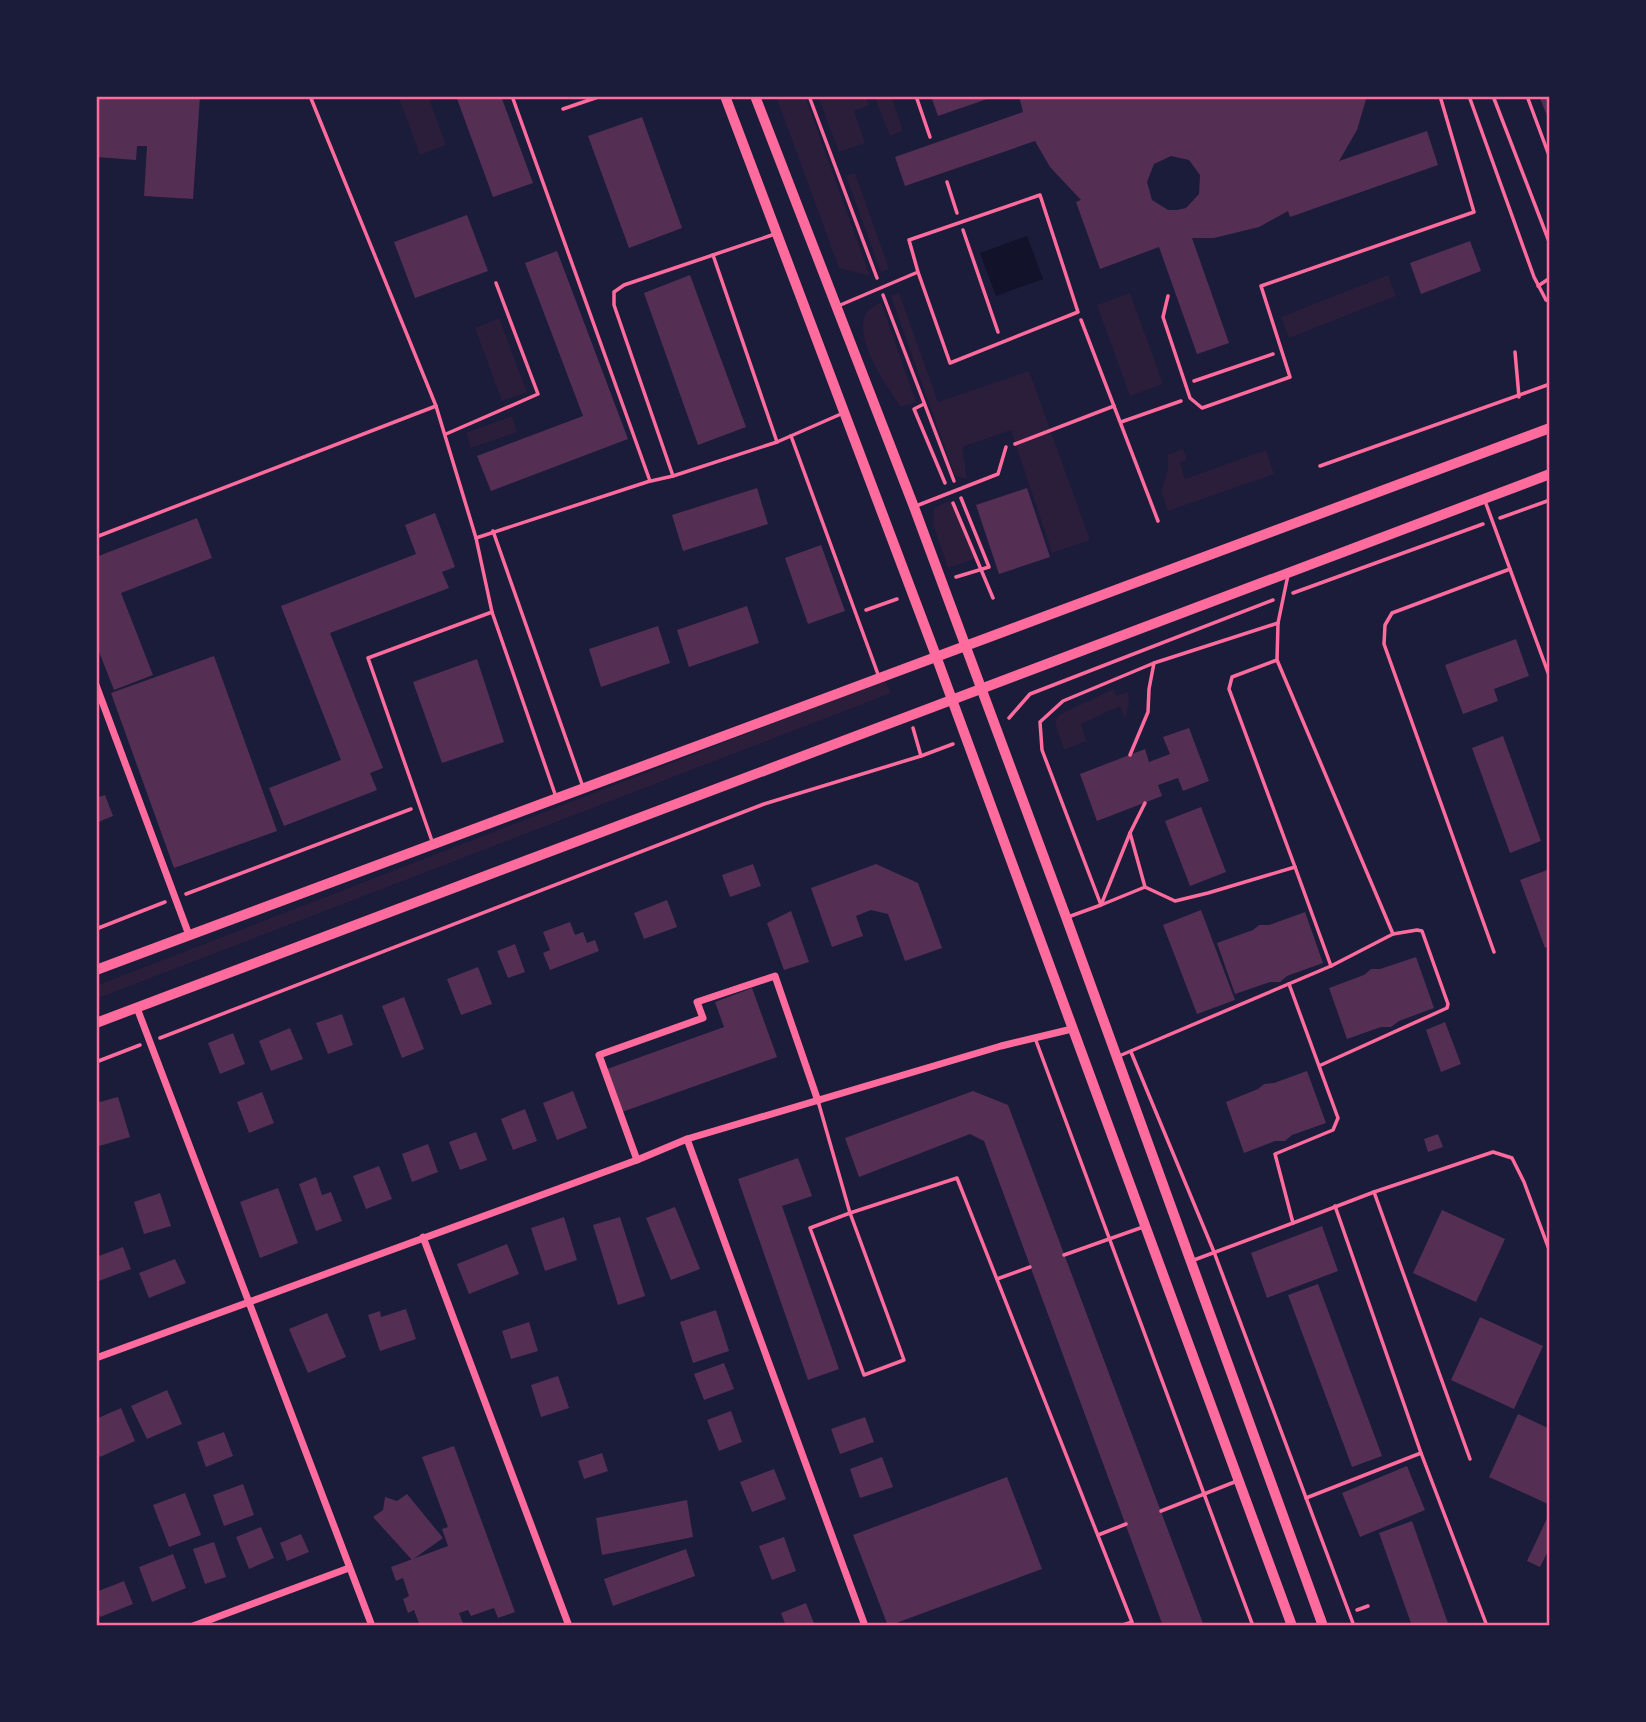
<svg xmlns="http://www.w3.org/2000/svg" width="1646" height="1722" font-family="'PT Sans Narrow',sans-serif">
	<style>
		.green { fill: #2a1e3b }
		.water { fill: #12122b }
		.building { fill: #542f53; fill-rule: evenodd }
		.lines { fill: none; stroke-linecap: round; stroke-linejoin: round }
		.path { stroke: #ff6b9d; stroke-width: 3.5 }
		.service { stroke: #ff6b9d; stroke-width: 3.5 }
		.minor { stroke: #ff6b9d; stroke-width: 7 }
		.secondary { stroke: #ff6b9d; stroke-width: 10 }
		.neatline { fill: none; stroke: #ff6b9d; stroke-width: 2.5 }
	</style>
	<rect width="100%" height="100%" fill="#1b1b3a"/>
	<g class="green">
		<polygon points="398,96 428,96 446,145 420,155"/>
		<polygon points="776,96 805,96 870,276 839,268"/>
		<polygon points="818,96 865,96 869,105 854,111 865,143 839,152"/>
		<polygon points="874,96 891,96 903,130 890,136"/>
		<polygon points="855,173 889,269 881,272 846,176"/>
		<polygon points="1388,275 1396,296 1289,338 1281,317"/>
		<polygon points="899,293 938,402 1029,371 1090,540 1052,553 1011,430 962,447 967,479 955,476 891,296"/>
		<polygon points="1130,293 1163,384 1130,396 1097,305"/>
		<path d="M881 302 916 402 901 407C887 386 851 337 867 312 870 308 877 305 881 302Z"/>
		<polygon points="499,318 527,392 502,401 475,328"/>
		<polygon points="512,416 517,432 471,448 466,433"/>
		<polygon points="1183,449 1187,460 1180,463 1185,479 1266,450 1274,474 1168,511 1161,491 1168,470 1168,455"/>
		<polygon points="951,500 974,559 948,568 933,524 934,508"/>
		<polygon points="885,680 891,693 96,999 96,986"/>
		<polygon points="1114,689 1116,696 1128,692 1129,705 1125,719 1120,706 1081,724 1086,741 1064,750 1055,722 1059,715"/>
	</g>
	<polygon class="water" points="1027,236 1043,279 996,296 980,253"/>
	<g class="building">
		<polygon points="96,96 200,96 193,199 144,196 147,146 137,146 136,160 96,157"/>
		<polygon points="456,96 501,96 533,183 493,197"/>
		<polygon points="931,96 993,96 993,97 938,116"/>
		<path d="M1019 96H1367L1357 130 1339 161 1427 131 1438 165 1290 217 1288 211 1259 227 1214 238H1192L1229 343 1197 354 1159 247 1100 269 1076 202 1081 200 1050 167 1035 141 905 186 895 157 1023 112ZM1171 156 1189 160 1200 175 1199 194 1186 208 1177 210H1168L1152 200 1147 182 1154 164Z"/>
		<polygon points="1539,96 1550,96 1550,123"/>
		<polygon points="642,117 682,228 629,248 588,136"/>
		<polygon points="467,215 488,271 415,298 394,242"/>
		<polygon points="1470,241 1481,271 1421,294 1410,263"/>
		<polygon points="557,251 628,439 491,491 477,456 583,416 525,263"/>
		<polygon points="690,275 746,427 698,445 644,293"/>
		<polygon points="757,488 768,524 683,551 672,515"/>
		<polygon points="1027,488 1050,557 999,574 976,505"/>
		<polygon points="435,513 455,567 442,572 449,588 330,633 383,768 370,773 377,790 284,826 269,788 341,760 281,606 416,554 405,525"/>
		<polygon points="197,518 212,558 121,593 153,675 114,690 96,644 96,557"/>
		<polygon points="821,545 845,611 808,624 785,558"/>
		<polygon points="747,606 759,643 689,667 677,630"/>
		<polygon points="658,626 670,663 601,687 589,649"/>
		<polygon points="1516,639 1529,676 1494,689 1498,701 1463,714 1445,665"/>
		<polygon points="214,656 277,831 174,868 111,693"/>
		<polygon points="477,659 504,742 442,763 413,682"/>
		<polygon points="1189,728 1209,781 1183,791 1178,778 1158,785 1162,796 1097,821 1080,774 1145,749 1149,762 1170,754 1163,737"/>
		<polygon points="1503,736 1541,841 1510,853 1472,748"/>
		<polygon points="105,795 113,816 96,823 96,798"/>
		<polygon points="1201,807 1226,872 1190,886 1165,821"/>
		<polygon points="753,864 761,886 730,897 722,875"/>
		<polygon points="876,864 918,883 942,948 905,961 888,914 871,910 856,916 863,936 832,947 811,888"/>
		<polygon points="1550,869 1550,946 1545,948 1520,880"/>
		<polygon points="667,900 677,927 644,939 634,913"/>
		<polygon points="1201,910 1235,1000 1197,1014 1163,925"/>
		<polygon points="791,911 809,962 784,970 767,923"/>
		<polygon points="1305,912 1323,963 1287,976 1280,982 1270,982 1235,994 1217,943 1253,930 1259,925 1269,925"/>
		<polygon points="570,922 575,935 583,932 587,943 595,940 599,951 550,970 543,953 550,950 543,932"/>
		<polygon points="515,944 525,972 508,978 497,951"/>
		<polygon points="1416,957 1434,1008 1399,1021 1391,1027 1381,1027 1347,1039 1329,988 1364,975 1371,969 1380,969"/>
		<polygon points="478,967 492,1004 461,1015 447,979"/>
		<polygon points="752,988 777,1057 622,1112 607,1069 724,1027 715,1002"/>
		<polygon points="404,997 424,1049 402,1058 382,1006"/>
		<polygon points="342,1014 353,1045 328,1054 316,1023"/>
		<polygon points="1445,1022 1461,1064 1441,1072 1426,1030"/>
		<polygon points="290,1028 303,1059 271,1071 259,1041"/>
		<polygon points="233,1033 245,1064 220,1074 208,1043"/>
		<polygon points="1307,1071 1326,1123 1292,1135 1285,1141 1275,1141 1244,1153 1226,1102 1258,1089 1264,1084 1274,1083"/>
		<polygon points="573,1091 587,1128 557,1140 543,1103"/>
		<polygon points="973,1091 1008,1105 1204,1626 1163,1626 984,1141 970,1134 859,1177 845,1138"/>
		<polygon points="262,1092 274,1123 249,1133 237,1102"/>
		<polygon points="118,1097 130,1137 96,1147 96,1103"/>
		<polygon points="525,1109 537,1141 513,1150 501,1119"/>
		<polygon points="476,1132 487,1160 460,1170 449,1142"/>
		<polygon points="1438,1134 1443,1147 1428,1152 1424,1139"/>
		<polygon points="428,1144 438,1172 412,1182 402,1154"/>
		<polygon points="798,1158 812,1196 782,1206 839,1369 808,1380 738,1179"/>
		<polygon points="379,1166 392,1199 366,1209 353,1176"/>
		<polygon points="316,1177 322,1195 331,1192 342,1221 316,1231 299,1184"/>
		<polygon points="278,1188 298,1243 260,1258 240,1202"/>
		<polygon points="160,1193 171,1226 144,1234 134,1202"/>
		<polygon points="675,1207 700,1269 671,1280 646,1218"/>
		<polygon points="1442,1210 1505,1239 1476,1302 1413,1273"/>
		<polygon points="564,1217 577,1260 545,1271 531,1228"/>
		<polygon points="620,1217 645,1296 618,1305 593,1225"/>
		<polygon points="1322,1226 1338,1271 1267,1298 1251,1253"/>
		<polygon points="507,1244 519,1274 469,1294 457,1264"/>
		<polygon points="123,1247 131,1269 96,1282 96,1257"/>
		<polygon points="175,1259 186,1283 149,1298 139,1273"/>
		<polygon points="1318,1284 1382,1456 1352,1467 1288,1295"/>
		<polygon points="406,1309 416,1339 380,1351 368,1315 380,1311 381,1317"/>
		<polygon points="716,1310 729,1351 693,1363 680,1322"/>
		<polygon points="327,1313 346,1357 308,1373 289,1329"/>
		<polygon points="1480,1317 1543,1346 1514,1409 1451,1380"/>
		<polygon points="529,1322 538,1351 511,1359 502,1331"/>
		<polygon points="724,1363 734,1389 704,1400 694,1374"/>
		<polygon points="558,1376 569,1408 541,1417 531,1385"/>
		<polygon points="167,1390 182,1424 147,1439 131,1406"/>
		<polygon points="121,1408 135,1441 100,1457 96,1449 96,1419"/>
		<polygon points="731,1411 742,1442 719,1451 707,1420"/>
		<polygon points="1518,1414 1550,1429 1550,1505 1489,1477"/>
		<polygon points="865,1417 874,1442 840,1454 831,1429"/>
		<polygon points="224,1432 233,1456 206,1467 197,1442"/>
		<polygon points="454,1446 515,1612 498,1618 494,1608 471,1616 468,1610 459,1613 464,1626 420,1626 414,1610 408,1613 403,1599 409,1596 403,1578 396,1581 391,1567 448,1546 442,1529 448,1527 422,1457"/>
		<polygon points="602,1453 608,1471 584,1479 578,1461"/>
		<polygon points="882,1457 893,1487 860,1498 850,1469"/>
		<polygon points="1407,1466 1425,1510 1360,1537 1342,1493"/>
		<polygon points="774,1469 786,1499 752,1512 740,1482"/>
		<polygon points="1007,1477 1042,1569 888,1626 853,1535"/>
		<polygon points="243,1484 254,1515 224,1526 213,1495"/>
		<polygon points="185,1493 201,1535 169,1547 153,1505"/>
		<polygon points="407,1494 443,1538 412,1560 373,1517 383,1510 385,1497 397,1501"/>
		<polygon points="687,1500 693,1537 602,1555 596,1518"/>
		<polygon points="1550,1512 1550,1555 1547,1553 1540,1567 1527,1561"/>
		<polygon points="1412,1521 1449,1626 1412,1626 1379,1533"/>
		<polygon points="261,1527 274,1558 249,1569 236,1537"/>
		<polygon points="301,1534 309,1552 287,1561 280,1543"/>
		<polygon points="784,1537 796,1571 772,1580 759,1546"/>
		<polygon points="214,1542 226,1577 205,1584 193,1549"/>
		<polygon points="686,1549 695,1576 613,1606 604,1579"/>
		<polygon points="173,1554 186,1588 152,1602 139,1567"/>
		<polygon points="124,1581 133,1604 100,1617 96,1608 96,1592"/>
		<polygon points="806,1603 815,1626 786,1626 781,1613"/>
	</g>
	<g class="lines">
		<g class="path">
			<polyline points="809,96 877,278"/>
			<polyline points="916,96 930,137"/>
			<polyline points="1527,96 1550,158"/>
			<polyline points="947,182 957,213"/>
			<polyline points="963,230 998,332"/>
			<polyline points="883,295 954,481"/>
			<polyline points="1081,320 1158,521"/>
			<polyline points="1515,352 1519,397"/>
			<polyline points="1194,381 1273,354"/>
			<polyline points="924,404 914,409 945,483"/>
			<polyline points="1121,422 1181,401"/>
			<polyline points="1015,444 1114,406"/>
			<polyline points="1320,466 1550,384"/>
			<polyline points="953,503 993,598"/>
			<polyline points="1500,518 1550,500"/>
			<polyline points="956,577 989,567 961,498"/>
			<polyline points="1293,593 1483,524"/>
			<polyline points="866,610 897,599"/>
			<polyline points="1009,718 1030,694 1273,600"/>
			<polyline points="913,728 921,756"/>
			<polyline points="186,894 411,809"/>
			<polyline points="96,929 165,902"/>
			<polyline points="160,1038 764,804 921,756 953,744"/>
			<polyline points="96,1062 140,1045"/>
			<polyline points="1357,1610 1368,1606"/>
		</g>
		<g class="service">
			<polyline points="310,96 436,406 476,538 492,612 556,797"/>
			<polyline points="1469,96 1534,277 1546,300 1550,302"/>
			<polyline points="1493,96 1550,244"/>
			<polyline points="563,109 601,96"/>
			<polyline points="775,234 713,255 777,442 841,414"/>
			<polyline points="713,255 624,285 614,292 614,305 673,476 777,442"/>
			<polyline points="1538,286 1550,278"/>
			<polyline points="1168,296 1163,317 1190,398 1202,408 1290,377 1261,286 1474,212 1440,96"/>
			<polyline points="838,306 918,272 950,363 1078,312 1040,195 909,240 918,272"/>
			<polyline points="446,434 538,394 496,283"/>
			<polyline points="791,436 879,677"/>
			<polyline points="651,481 673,476"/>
			<polyline points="1485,501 1550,678"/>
			<polyline points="916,506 998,474 1006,447"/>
			<polyline points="493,531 583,787"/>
			<polyline points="96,537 436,406"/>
			<polyline points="476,538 650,481 512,96"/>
			<polyline points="1130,755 1148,712 1149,689 1154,663 1278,623 1288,575"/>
			<polyline points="1130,833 1145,887 1101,905 1042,750 1040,722 1063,701 1154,663"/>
			<polyline points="432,841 368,658 492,612"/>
			<polyline points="1295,867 1331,966"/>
			<polyline points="1145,887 1175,901 1208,893 1295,867 1229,689 1232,677 1277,660"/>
			<polyline points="1068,917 1101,905 1130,833 1145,803"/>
			<polyline points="1494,952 1384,644 1385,625 1392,613 1510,569"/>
			<polyline points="1035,1038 1253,1626"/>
			<polyline points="1131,1052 1214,1252 1354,1626"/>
			<polyline points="1119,1056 1331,966 1393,934 1277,660 1278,623"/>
			<polyline points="1321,1065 1447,1008 1448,1004 1422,931 1417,930 1393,934"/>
			<polyline points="818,1101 850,1213 957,1178 1132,1622 1120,1626"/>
			<polyline points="1374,1192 1470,1459"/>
			<polyline points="1335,1206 1421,1453 1487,1626"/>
			<polygon points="850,1213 904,1360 864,1375 810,1228"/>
			<polyline points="1293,1223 1374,1192 1493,1152 1512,1158 1524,1182 1550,1252"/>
			<polyline points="1064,1255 1143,1227"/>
			<polyline points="1194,1260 1293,1223 1275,1154 1333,1130 1338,1118 1289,984"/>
			<polyline points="997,1279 1030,1267"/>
			<polyline points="1306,1498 1421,1453"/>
			<polyline points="1161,1511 1237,1481"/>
			<polyline points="1098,1535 1126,1524"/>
		</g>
		<g class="minor">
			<polyline points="96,685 189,935"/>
			<polyline points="137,1008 372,1626"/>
			<polyline points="687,1139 865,1626"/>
			<polyline points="637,1160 599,1055 703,1018 697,1002 775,976 818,1101"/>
			<polyline points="423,1237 569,1626"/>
			<polyline points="96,1358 637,1160 687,1139 1001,1046 1072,1029"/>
			<polyline points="193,1626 349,1568"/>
		</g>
		<g class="secondary">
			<polyline points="725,96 936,656 1292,1626"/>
			<polyline points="755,96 914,507 1066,917 1323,1626"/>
			<polyline points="96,970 1550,428"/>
			<polyline points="96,1023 1550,474"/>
		</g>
	</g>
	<rect width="1646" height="1722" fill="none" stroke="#1b1b3a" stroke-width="196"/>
	<rect x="98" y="98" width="1450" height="1526" class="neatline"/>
</svg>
